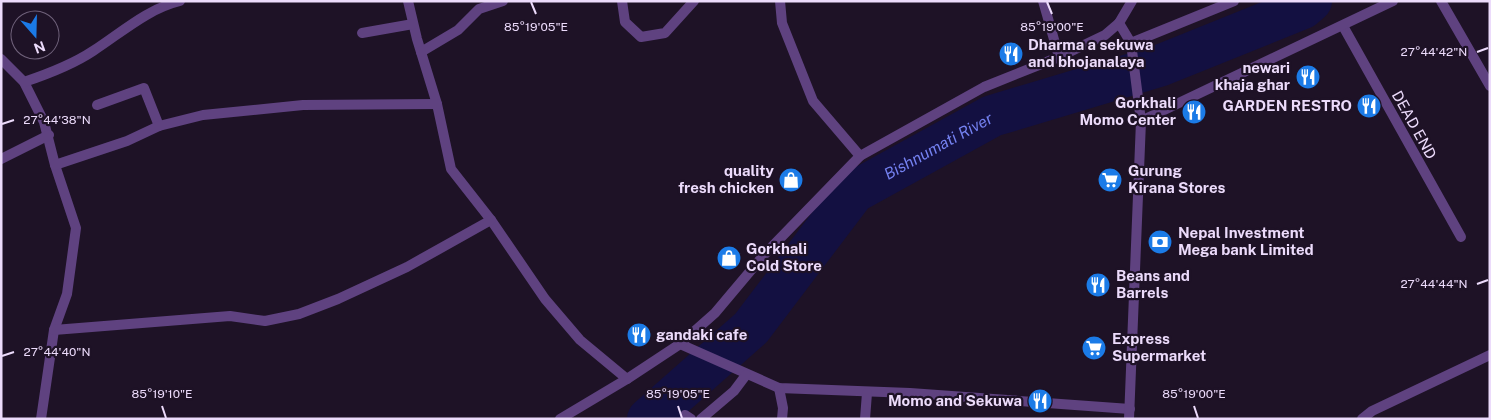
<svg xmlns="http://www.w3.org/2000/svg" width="1491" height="420" font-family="'Public Sans',sans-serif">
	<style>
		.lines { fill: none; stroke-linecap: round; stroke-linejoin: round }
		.river { stroke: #131041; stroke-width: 42 }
		.minor { stroke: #5f4280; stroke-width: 10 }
		.ticks { fill: none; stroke: #ecdbfb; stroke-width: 2 }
		.labels { text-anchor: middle; stroke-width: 4.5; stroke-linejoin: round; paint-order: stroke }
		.poi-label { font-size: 15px; font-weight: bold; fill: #ecdbfb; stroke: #1e1226; text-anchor: start }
		.street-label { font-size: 15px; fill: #ecdbfb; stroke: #1e1226 }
		.water-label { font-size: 16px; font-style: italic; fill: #7481f0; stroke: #1e1226 }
		.ticks-label { font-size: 12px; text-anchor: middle; fill: #ecdbfb; stroke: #1e1226; stroke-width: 4.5; stroke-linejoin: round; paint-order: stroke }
	</style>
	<rect width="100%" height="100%" fill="#1e1226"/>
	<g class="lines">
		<path class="river" id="s1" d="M648 419 751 328 854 192 992 116 1159 66 1303 8 1311 1"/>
		<g class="minor">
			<polyline points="408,1 417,39 437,104 451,169 491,220 545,299 580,340 627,379"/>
			<polyline points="622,1 625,22 641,37 665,33 694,1"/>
			<polyline points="780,1 782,23 813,101 860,156"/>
			<polyline points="1043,1 1059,57"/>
			<polyline points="1441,1 1490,86"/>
			<polyline points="1343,26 1461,237"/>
			<polyline points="362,33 413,24"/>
			<polyline points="1131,43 1234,1"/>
			<polyline points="421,52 458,30 479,9 503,1"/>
			<polyline points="1,59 24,82 44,122 55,165 76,228 67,294 54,330 41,419"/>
			<path d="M24 82C48 74 72 65 93 51 121 33 147 9 180 1"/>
			<polyline points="97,105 144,88 159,126"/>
			<polyline points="1141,121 1393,1"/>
			<polyline points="1,159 49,135"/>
			<polyline points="55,165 127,141 159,126 203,115 303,105 437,104"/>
			<polyline points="54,330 230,316 265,321 299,314 338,299 407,267 491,220"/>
			<polyline points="680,344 779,388 910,393 1130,409"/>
			<polyline points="779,388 783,408 782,419"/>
			<polyline points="685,415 691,419"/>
			<polyline points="560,419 627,379 680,344 715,313 763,256 860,156 984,87 1059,57 1105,35 1119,23"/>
			<polyline points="701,419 734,391 746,375"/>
			<polyline points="865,419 867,393"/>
			<polyline points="1129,419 1141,121 1131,43 1119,23 1132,1"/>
			<polyline points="1362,419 1372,411 1490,355"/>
		</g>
	</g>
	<path class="ticks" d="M531 2 536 14M1047 2 1052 14M1477 52 1488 48M2 124 14 120M1477 284 1488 280M2 356 14 352M162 406 166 418M678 406 682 418M1194 406 1198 418"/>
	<defs>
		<symbol id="restaurant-disc" viewBox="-11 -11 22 22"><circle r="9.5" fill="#1b7be7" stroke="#1e1226"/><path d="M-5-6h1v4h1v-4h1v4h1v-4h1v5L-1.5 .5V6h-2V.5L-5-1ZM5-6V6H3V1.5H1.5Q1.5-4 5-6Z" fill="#fff"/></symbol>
		<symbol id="shop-disc" viewBox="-11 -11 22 22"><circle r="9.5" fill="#1b7be7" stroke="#1e1226"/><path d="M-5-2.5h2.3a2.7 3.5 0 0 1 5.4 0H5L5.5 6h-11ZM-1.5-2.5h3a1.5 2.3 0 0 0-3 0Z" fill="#fff"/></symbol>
		<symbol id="supermarket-disc" viewBox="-11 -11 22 22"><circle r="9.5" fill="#1b7be7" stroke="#1e1226"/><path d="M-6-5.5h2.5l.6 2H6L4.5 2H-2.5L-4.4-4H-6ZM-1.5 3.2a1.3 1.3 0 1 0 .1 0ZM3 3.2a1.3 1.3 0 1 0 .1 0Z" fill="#fff"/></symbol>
		<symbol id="bank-disc" viewBox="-11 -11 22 22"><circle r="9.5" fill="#1b7be7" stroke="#1e1226"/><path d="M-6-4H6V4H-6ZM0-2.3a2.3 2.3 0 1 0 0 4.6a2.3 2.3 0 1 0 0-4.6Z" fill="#fff"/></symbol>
	</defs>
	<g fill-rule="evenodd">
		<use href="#restaurant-disc" x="997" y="40" width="28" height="28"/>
		<use href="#restaurant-disc" x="1294" y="63" width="28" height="28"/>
		<use href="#restaurant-disc" x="1355" y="92" width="28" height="28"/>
		<use href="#restaurant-disc" x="1180" y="98" width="28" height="28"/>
		<use href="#shop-disc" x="777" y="166" width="28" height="28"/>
		<use href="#supermarket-disc" x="1096" y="166" width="28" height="28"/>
		<use href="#bank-disc" x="1146" y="228" width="28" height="28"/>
		<use href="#shop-disc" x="715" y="244" width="28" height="28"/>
		<use href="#restaurant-disc" x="1084" y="271" width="28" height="28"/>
		<use href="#restaurant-disc" x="625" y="321" width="28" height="28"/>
		<use href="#supermarket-disc" x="1080" y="334" width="28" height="28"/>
		<use href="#restaurant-disc" x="1026" y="387" width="28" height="28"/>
	</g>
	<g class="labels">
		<g class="poi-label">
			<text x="1028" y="50">Dharma a sekuwa<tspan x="1028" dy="17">and bhojanalaya</tspan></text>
			<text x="1290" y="73" text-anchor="end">newari<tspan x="1290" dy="17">khaja ghar</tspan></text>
			<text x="1176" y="108" text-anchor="end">Gorkhali<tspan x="1176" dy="17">Momo Center</tspan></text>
			<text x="1352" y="111" text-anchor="end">GARDEN RESTRO</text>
			<text x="774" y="176" text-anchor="end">quality<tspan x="774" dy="17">fresh chicken</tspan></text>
			<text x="1128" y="176">Gurung<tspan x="1128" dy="17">Kirana Stores</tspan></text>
			<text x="1178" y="238">Nepal Investment<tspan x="1178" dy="17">Mega bank Limited</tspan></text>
			<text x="746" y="254">Gorkhali<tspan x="746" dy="17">Cold Store</tspan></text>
			<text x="1116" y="281">Beans and<tspan x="1116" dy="17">Barrels</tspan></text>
			<text x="656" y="340">gandaki cafe</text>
			<text x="1112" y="344">Express<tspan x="1112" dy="17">Supermarket</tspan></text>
			<text x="1022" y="406" text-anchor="end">Momo and Sekuwa</text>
		</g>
		<g class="street-label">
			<text transform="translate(1414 125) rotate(61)" y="5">DEAD END</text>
		</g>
		<g class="water-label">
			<text dy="6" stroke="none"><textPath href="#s1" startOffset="404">Bishnumati River</textPath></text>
		</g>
	</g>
	<g class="ticks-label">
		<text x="1052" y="31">85°19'00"E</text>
		<text x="536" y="31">85°19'05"E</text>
		<text x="1434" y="56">27°44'42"N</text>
		<text x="57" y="124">27°44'38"N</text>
		<text x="1434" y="288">27°44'44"N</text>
		<text x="57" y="356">27°44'40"N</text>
		<text x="162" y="398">85°19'10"E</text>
		<text x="678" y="398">85°19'05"E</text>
		<text x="1194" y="398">85°19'00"E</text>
	</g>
	<rect width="1491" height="420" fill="none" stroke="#ecdbfb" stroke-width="5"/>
	<g transform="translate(35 35) rotate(160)"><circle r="24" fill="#1e1226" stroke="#70627b"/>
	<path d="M0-4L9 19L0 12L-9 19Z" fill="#1b7be7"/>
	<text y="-8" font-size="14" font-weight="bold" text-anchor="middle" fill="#ecdbfb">N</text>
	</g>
</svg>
